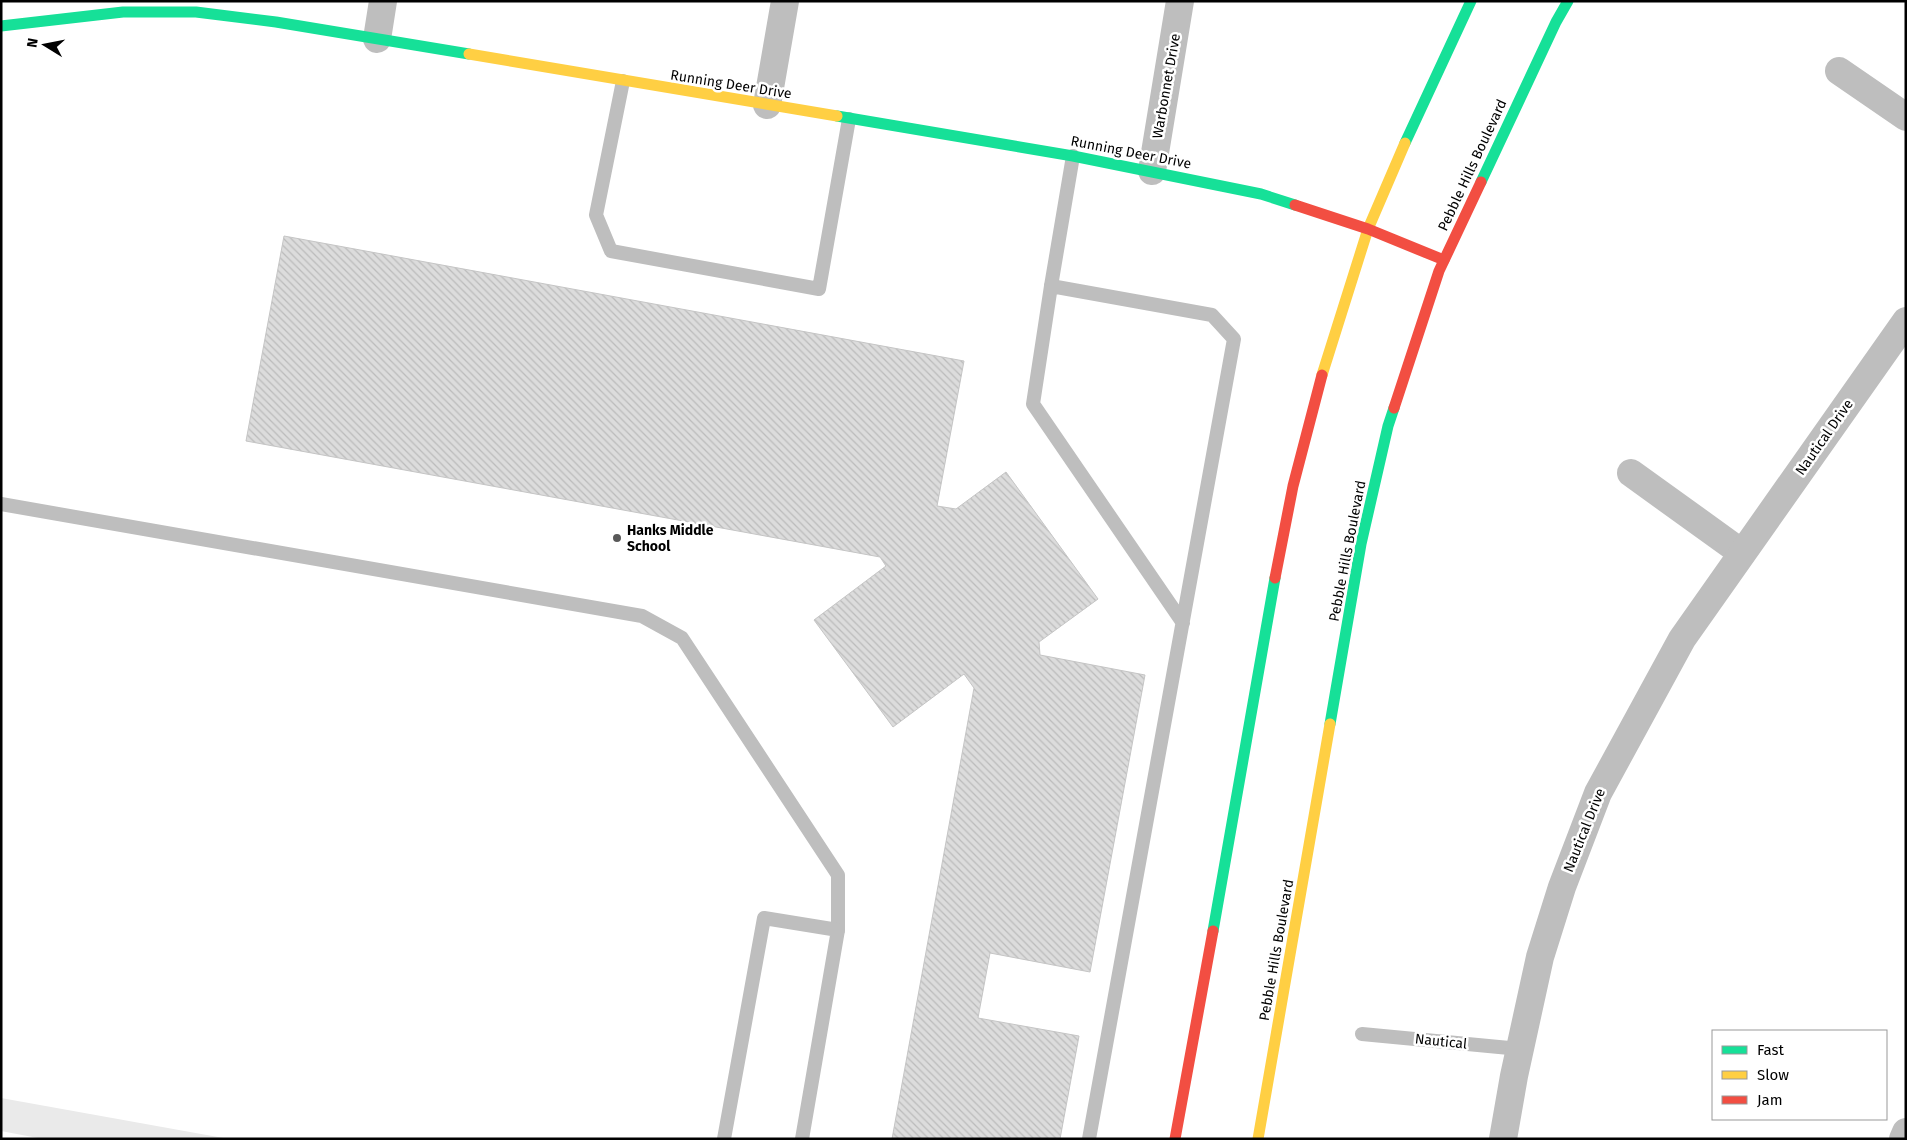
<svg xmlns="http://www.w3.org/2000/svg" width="1907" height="1140" font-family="'Fira Sans',sans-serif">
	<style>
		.green { fill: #eaeaea }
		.building { fill: url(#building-back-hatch); stroke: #c5c5c5 }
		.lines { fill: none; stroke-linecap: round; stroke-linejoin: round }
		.lane { stroke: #bebebe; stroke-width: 14 }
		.street { stroke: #bebebe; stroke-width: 28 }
		.fast { stroke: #16e098; stroke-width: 11 }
		.slow { stroke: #ffcf43; stroke-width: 11 }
		.jam { stroke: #f24e42; stroke-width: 11 }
		.poi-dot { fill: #595959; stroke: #fff; stroke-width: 2 }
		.labels { text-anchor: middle; stroke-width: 5; stroke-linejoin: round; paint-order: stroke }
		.street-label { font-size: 14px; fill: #000; stroke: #fff }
		.poi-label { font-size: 14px; font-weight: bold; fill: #000; stroke: #fff; text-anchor: start }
	</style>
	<defs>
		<pattern id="building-back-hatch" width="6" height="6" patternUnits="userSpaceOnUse" patternTransform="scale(1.25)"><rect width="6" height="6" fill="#dcdcdc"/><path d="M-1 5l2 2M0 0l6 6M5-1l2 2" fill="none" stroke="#bbb"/></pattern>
	</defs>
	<rect width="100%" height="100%" fill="#fff"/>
	<polygon class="green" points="1,1098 229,1139 43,1139 1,1131"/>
	<polygon class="building" points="284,236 964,361 937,506 956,509 1006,472 1098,599 1039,642 1040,655 1145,675 1090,972 990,953 978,1018 1079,1036 1060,1139 892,1139 974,688 964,674 893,727 814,620 886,566 880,557 246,441"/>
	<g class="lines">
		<g class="lane">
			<polyline points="623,81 596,215 611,251 819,289 849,119"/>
			<polyline points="1051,286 1073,156"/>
			<polyline points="1,504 642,616 682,638 838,875 838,930"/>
			<polyline points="1362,1034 1520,1049"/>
			<polyline points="724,1139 764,918 838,930 802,1139"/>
			<polyline points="1089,1139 1234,339 1212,315 1051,286 1033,404 1183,623"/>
		</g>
		<g class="street">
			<polyline points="377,39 383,1"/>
			<polyline points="1839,71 1906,117"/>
			<polyline points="767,105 785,1"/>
			<polyline points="1152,171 1180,1"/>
			<polyline points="1631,473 1742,553"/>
			<polyline points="1503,1139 1514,1076 1540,957 1562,887 1598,793 1682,639 1906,321"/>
			<polyline points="1903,1139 1906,1132"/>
		</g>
		<g class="fast">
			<polyline points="1,26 123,12 196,12 276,22 469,54"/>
			<polyline points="837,116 1073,156 1261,194 1295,205"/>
			<polyline points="1405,143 1471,1"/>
			<polyline points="1481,182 1556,22 1568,1"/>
			<polyline points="1330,724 1361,544 1388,426 1394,408"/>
			<polyline points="1213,931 1275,578"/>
		</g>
		<g class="slow">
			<polyline points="469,54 837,116"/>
			<polyline points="1322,375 1368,229 1405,143"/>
			<polyline points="1258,1139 1330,724"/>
		</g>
		<g class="jam">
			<polyline points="1295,205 1368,229 1444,260"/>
			<polyline points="1394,408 1439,271 1481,182"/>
			<polyline points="1275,578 1293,486 1322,375"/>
			<polyline points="1175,1139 1213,931"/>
		</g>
	</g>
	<circle class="poi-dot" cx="617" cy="538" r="5"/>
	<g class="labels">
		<g class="street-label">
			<text transform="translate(731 84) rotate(9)" y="5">Running Deer Drive</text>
			<text transform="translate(1166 86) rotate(-80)" y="5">Warbonnet Drive</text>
			<text transform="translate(1131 152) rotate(11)" y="5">Running Deer Drive</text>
			<text transform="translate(1472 165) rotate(-65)" y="5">Pebble Hills Boulevard</text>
			<text transform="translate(1824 437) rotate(-55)" y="5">Nautical Drive</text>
			<text transform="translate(1347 551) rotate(-79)" y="5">Pebble Hills Boulevard</text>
			<text transform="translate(1584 830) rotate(-68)" y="5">Nautical Drive</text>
			<text transform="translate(1276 950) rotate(-80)" y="5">Pebble Hills Boulevard</text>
			<text transform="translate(1441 1041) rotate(6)" y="5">Nautical</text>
		</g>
		<g class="poi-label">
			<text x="627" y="535">Hanks Middle<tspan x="627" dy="16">School</tspan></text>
		</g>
	</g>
	<rect width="1907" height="1140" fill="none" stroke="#000000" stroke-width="5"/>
	<rect x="1712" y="1030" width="175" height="90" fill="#ffffff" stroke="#999999"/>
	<rect x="1722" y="1046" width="25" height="8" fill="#16e098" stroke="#999999"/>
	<text x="1757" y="1055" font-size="15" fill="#000000">Fast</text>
	<rect x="1722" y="1071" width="25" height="8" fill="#ffcf43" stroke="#999999"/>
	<text x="1757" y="1080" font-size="15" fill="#000000">Slow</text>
	<rect x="1722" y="1096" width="25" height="8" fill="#f24e42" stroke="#999999"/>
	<text x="1757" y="1105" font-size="15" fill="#000000">Jam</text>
	<g transform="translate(45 45) rotate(280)" stroke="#ffffff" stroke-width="4" paint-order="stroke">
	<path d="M0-4L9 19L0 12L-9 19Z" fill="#000000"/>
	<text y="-8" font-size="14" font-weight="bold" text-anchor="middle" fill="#000000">N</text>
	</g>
</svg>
